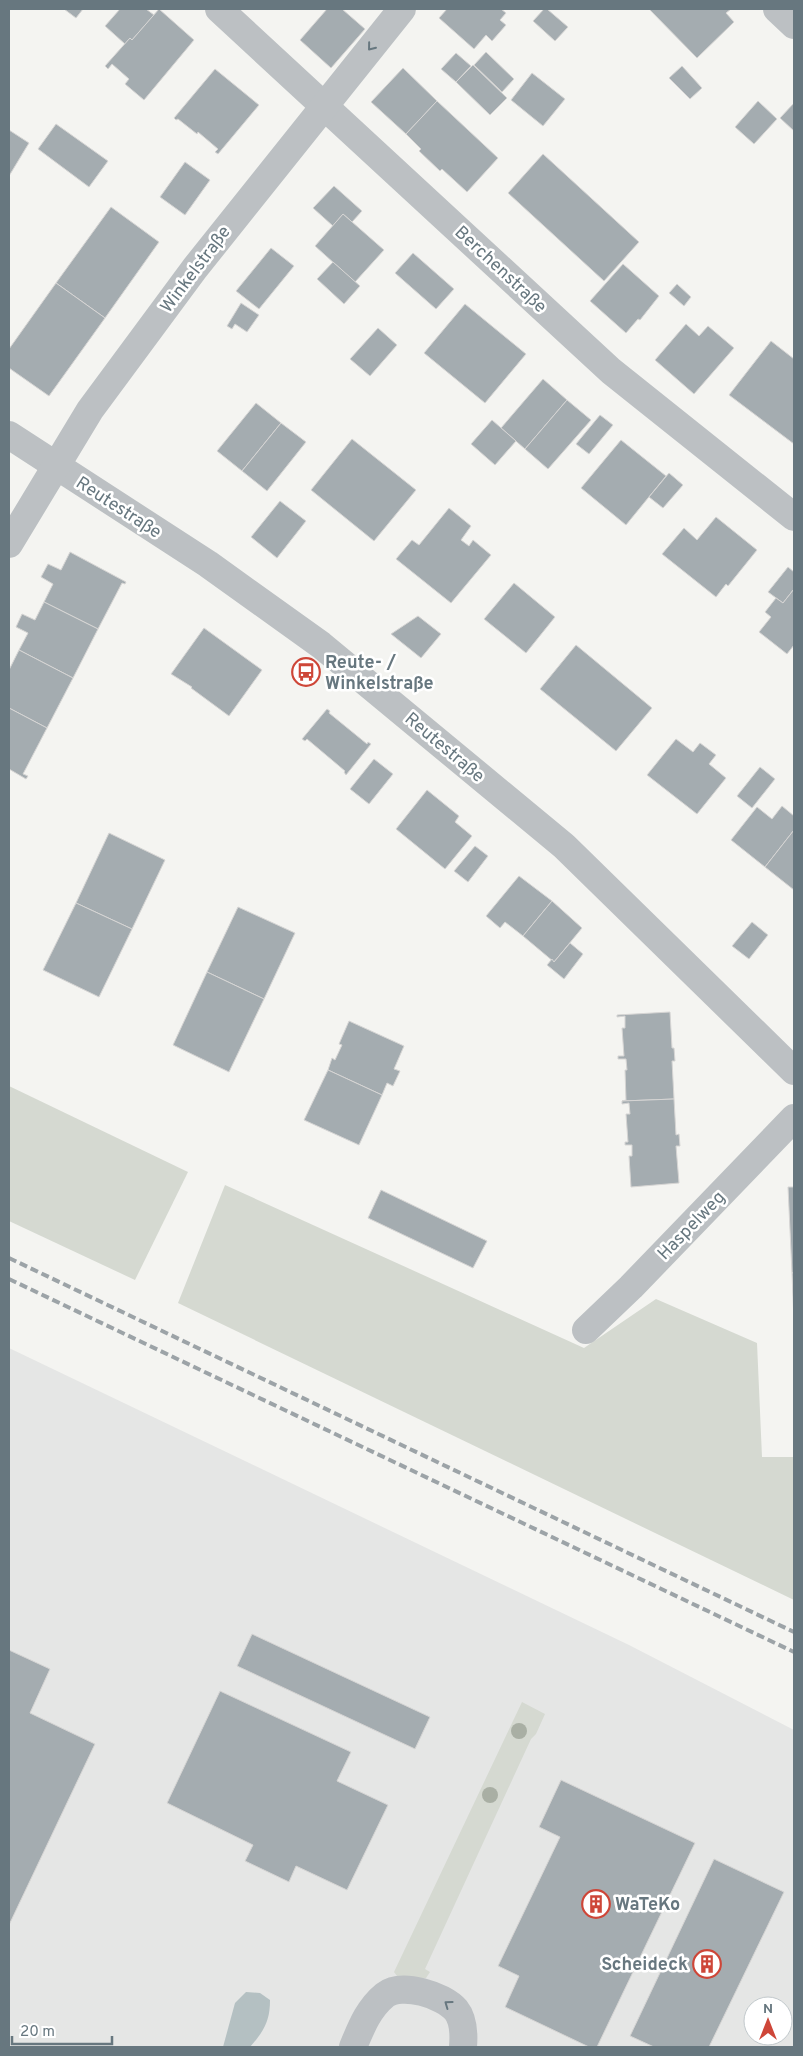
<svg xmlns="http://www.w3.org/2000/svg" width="803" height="2056" font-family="Overpass,sans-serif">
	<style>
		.built { fill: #e5e6e5; fill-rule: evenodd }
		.green { fill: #d5d9d1 }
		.water { fill: #b4c0c2 }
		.building { fill: #a4acb0; stroke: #d6d5d4 }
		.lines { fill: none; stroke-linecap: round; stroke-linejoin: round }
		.minor { stroke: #bcc0c3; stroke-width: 28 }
		.rail { stroke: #9ca3a7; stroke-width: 4; stroke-dasharray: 8 4; stroke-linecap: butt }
		.tree { fill: #a9afa4 }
		.oneway { stroke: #67777f }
		.labels { text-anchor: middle; stroke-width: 5; stroke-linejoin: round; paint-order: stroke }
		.street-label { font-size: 18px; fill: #67777f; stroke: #fff }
		.poi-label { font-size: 18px; font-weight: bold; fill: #67777f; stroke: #fff; text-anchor: start }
	</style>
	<rect width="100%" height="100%" fill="#f4f4f1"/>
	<path class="built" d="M9 1348 629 1645 794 1730V2047H9ZM753 2006H783V2036H753Z"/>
	<g class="green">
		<polygon points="9,1086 188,1172 135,1280 9,1221"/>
		<polygon points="225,1185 584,1348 656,1299 757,1343 762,1457 794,1457 794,1600 178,1303"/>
		<polygon points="522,1702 545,1714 536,1734 531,1739 425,1969 430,1972 426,1978 400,1980 394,1972"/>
	</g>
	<path class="water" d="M246 1992 260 1993 270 2000C270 2021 264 2031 250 2047H223L235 2003Z"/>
	<g class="building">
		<polygon points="64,9 83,9 76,18"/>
		<polygon points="120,9 146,9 154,15 132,40 130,38 125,44 105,26"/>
		<polygon points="159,9 194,40 144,100 125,84 129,79 112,64 108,69 105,66 130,38 132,40"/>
		<polygon points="327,9 342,9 365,29 331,68 300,40"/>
		<polygon points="447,9 501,9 506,13 500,20 506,25 492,41 486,35 474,49 439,18"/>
		<polygon points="544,9 547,9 568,27 555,41 533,21"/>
		<polygon points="649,9 731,9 726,13 734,22 697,58"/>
		<polygon points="486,52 514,79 502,92 474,65"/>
		<polygon points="456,53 471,66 456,82 441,69"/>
		<polygon points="473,65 507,98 490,115 456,82"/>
		<polygon points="682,66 702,88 690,99 669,78"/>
		<polygon points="403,68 437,101 406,134 371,102"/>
		<polygon points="215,69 259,105 218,154 215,152 218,149 198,132 197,134 178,119 176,120 174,118"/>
		<polygon points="532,73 565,99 543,126 511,100"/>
		<polygon points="437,101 498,158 467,192 442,169 440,171 419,151 421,149 406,134"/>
		<polygon points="758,101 777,119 754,144 735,127"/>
		<polygon points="794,103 794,131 780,118"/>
		<polygon points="56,124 108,161 89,187 38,149"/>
		<polygon points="9,130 29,143 9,176"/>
		<polygon points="543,154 639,242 604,281 508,193"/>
		<polygon points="185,162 210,180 185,215 160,197"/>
		<polygon points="334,186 362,211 352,222 343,214 333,226 313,208"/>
		<polygon points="111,207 159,242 105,318 56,283"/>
		<polygon points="343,214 384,250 355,282 315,246"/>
		<polygon points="271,248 294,266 259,309 236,291"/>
		<polygon points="413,253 454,289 436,309 395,273"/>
		<polygon points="333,262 360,286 344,304 317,279"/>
		<polygon points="623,264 659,296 640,320 638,319 626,333 590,301"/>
		<polygon points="56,283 105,318 49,396 9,368 9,349"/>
		<polygon points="677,284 691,297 684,306 669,293"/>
		<polygon points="241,303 259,315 247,332 235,324 232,329 227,326"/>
		<polygon points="465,304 526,354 485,403 424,353"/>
		<polygon points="686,324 699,336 708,326 734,348 694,394 655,360"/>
		<polygon points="378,328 397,345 370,376 350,359"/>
		<polygon points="771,341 794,359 794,444 729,395"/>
		<polygon points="543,379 567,400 525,449 501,428"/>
		<polygon points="567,400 591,420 548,469 525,449"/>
		<polygon points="256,403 281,423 242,471 217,451"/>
		<polygon points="600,415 613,425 589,454 576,444"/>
		<polygon points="492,420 516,441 495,465 471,444"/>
		<polygon points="281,423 306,442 267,491 242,471"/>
		<polygon points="352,439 416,490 374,541 311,490"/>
		<polygon points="621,440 666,476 626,525 581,488"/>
		<polygon points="669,473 683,485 663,508 649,497"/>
		<polygon points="280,501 306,521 277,558 251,537"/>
		<polygon points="449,508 471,526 461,540 469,546 473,540 491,555 451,603 396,559 412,540 419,545"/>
		<polygon points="716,517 757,550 728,586 726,584 716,597 662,554 684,528 697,540"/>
		<polygon points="70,552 126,582 125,584 122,583 98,629 44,602 53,584 41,577 48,564 61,570"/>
		<polygon points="788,567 794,572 794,589 783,603 768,592"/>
		<polygon points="514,583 555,617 526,653 484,619"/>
		<polygon points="794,589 794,645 787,654 759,632 771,617 765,612 776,598 783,603"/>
		<polygon points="44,602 98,629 73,678 19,650 28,633 16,627 22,614 35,620"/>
		<polygon points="418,616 441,634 421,658 391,634"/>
		<polygon points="204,628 262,670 229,716 191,688 192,687 171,674"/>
		<polygon points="576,645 652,708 616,751 540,689"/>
		<polygon points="19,650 73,678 47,728 9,708 9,670"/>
		<polygon points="9,708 47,728 23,774 28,776 26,779 9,769"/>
		<polygon points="327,709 330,711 329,713 367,744 368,742 371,744 346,775 344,772 345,771 307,739 305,741 302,739"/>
		<polygon points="676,739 693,752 700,743 716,755 709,764 726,778 697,814 647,775"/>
		<polygon points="374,759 393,774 369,804 350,789"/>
		<polygon points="760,767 775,779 752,808 737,796"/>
		<polygon points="427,790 459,816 455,822 472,836 445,869 396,829"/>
		<polygon points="782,806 794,816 794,830 765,867 731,840 757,807 772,819"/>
		<polygon points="794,830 794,890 765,867"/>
		<polygon points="109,833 165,860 132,929 76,903"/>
		<polygon points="475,846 488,856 468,882 454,871"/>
		<polygon points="519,876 552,901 523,936 505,922 500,928 486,916"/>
		<polygon points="552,901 582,928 554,962 523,936"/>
		<polygon points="76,903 132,929 99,997 43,970"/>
		<polygon points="238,907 295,933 264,999 207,972"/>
		<polygon points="752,922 768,935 749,959 732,946"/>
		<polygon points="570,943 583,954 564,979 547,965 552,959 554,962"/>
		<polygon points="207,972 264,999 229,1072 173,1045"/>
		<polygon points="670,1012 672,1048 674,1048 675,1061 672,1061 674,1099 622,1101 626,1100 625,1070 627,1070 626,1059 618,1059 618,1056 624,1056 622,1028 625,1028 625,1016 617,1017 617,1015"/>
		<polygon points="349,1021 404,1046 394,1069 400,1071 393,1086 387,1083 382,1095 328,1070 332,1058 335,1060 342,1045 339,1044"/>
		<polygon points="328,1070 382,1095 359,1145 304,1120"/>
		<polygon points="674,1099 676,1135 679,1134 680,1146 676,1146 679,1183 631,1187 629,1156 632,1156 632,1145 625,1145 625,1142 628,1142 626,1114 630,1114 629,1103 622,1104 622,1101"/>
		<polygon points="788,1187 794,1187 794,1273 792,1273"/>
		<polygon points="381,1190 487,1241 473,1268 368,1218"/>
		<polygon points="792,1273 794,1273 794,1322"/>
		<polygon points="252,1634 430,1717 415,1749 237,1666"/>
		<polygon points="9,1650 50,1669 30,1713 95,1744 9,1925"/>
		<polygon points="220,1691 351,1752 337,1781 388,1805 347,1890 296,1866 289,1882 245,1861 253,1845 167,1803"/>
		<polygon points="561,1780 695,1843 597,2047 589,2047 505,2007 519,1976 498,1966 560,1837 539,1827"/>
		<polygon points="714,1859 784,1892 709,2047 654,2047 630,2036"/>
	</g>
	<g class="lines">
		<g class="minor">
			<polyline points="219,9 611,371 794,517"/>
			<polyline points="777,9 794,25"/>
			<polyline points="9,435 208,564 321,645 564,846 794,1071"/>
			<polyline points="9,544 90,410 195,268 402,9"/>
			<polyline points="586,1330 631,1287 794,1118"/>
			<path d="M353 2047C361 2028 368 2009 385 1995 402 1982 443 1995 456 2010 464 2020 464 2035 463 2047"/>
		</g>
		<g class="rail">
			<polyline points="9,1258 794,1632"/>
			<polyline points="9,1279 794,1652"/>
		</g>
	</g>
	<g class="tree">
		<circle cx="519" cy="1731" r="8"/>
		<circle cx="490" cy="1795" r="8"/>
	</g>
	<defs><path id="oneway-chevron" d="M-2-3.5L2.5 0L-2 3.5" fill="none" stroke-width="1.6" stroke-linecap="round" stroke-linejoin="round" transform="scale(1.25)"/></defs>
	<g class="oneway">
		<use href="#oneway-chevron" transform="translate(371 47) rotate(129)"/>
		<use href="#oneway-chevron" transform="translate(448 2004) rotate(-144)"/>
	</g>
	<defs>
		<symbol id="bus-ring" viewBox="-11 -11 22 22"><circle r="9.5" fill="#fff" stroke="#ce4638" stroke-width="1.5"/><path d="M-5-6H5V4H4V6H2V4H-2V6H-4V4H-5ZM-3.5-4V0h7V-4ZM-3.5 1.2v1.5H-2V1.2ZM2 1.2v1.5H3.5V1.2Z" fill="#ce4638"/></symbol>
		<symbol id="building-ring" viewBox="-11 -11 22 22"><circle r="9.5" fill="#fff" stroke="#ce4638" stroke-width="1.5"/><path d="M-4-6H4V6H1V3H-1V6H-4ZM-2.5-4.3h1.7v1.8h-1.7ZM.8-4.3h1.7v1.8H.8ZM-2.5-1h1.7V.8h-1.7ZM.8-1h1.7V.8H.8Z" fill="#ce4638"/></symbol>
	</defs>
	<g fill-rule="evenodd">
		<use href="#bus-ring" x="290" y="656" width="32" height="32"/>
		<use href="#building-ring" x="580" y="1888" width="32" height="32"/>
		<use href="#building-ring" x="691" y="1948" width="32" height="32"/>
	</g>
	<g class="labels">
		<g class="street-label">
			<text transform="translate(195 269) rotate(-53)" y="6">Winkelstraße</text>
			<text transform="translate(501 269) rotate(43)" y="6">Berchenstraße</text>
			<text transform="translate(119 507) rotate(33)" y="6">Reutestraße</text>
			<text transform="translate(445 747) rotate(40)" y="6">Reutestraße</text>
			<text transform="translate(691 1225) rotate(-46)" y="6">Haspelweg</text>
		</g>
		<g class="poi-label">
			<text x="325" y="668">Reute- /<tspan x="325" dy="21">Winkelstraße</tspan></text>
			<text x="615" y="1910">WaTeKo</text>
			<text x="688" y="1970" text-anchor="end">Scheideck</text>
		</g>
	</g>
	<rect width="803" height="2056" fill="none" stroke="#67777f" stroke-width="20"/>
	<g transform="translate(768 2021)"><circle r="24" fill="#ffffff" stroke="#c2c9cc"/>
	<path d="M0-4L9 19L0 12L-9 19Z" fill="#ce4638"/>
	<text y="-8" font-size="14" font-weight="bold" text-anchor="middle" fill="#67777f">N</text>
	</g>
	<path d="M12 2036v8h100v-8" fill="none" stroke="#67777f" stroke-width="2.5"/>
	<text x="20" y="2036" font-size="15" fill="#67777f" stroke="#ffffff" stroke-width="4" paint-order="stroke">20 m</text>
</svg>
